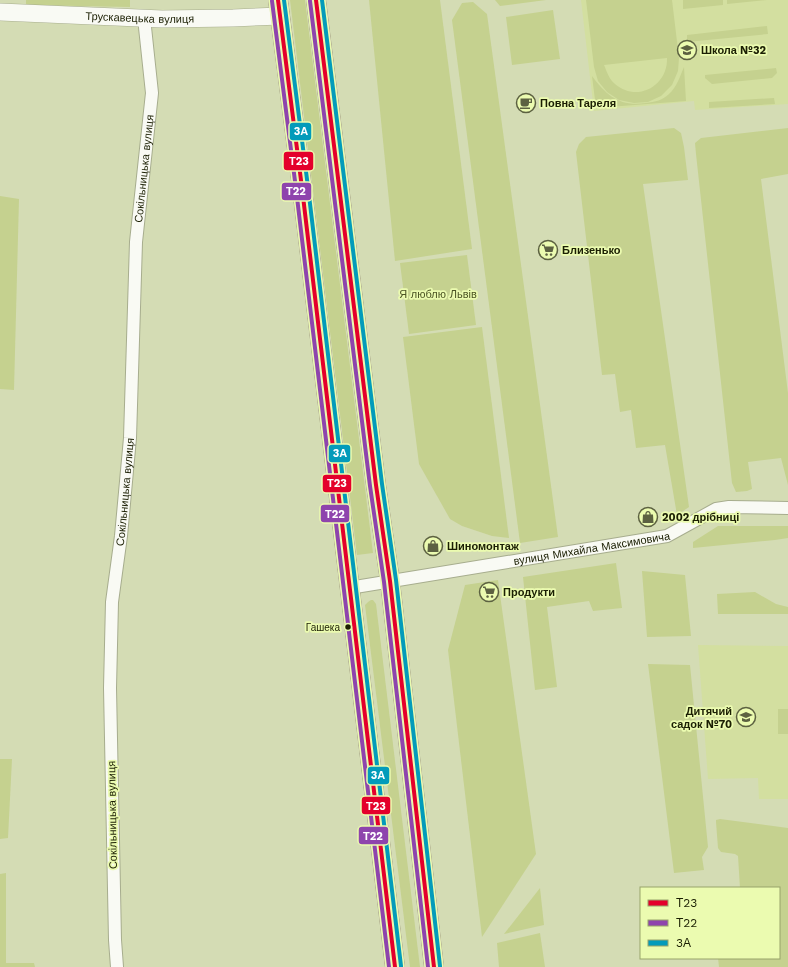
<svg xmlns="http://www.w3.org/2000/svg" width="788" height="967" font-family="'Work Sans',sans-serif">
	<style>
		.built { fill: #d3dfa0 }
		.green { fill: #c5d18f; fill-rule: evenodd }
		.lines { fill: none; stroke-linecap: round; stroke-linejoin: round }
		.street-casing { stroke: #a7ad8e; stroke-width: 14 }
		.secondary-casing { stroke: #a7ad8e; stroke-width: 18 }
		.primary-casing { stroke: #9f997d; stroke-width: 20 }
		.street { stroke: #f9faf4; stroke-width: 12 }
		.secondary { stroke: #f9faf4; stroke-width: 17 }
		.primary { stroke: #e7e2d8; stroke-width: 19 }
		.bus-1-casing { stroke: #ebfbb0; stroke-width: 7 }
		.bus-2-casing { stroke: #ebfbb0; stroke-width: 7 }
		.bus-3-casing { stroke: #ebfbb0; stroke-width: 7 }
		.bus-1 { stroke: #e4002b; stroke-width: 4 }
		.bus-2 { stroke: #8e44ad; stroke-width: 4 }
		.bus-3 { stroke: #039bba; stroke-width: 4 }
		.bus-dot { fill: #1b1f03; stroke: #ebfbb0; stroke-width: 1.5 }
		.labels { text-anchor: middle; stroke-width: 3.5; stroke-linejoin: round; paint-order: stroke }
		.bus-label { font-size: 10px; fill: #1b1f03; stroke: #ebfbb0; text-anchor: end }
		.street-label { font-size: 11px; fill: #1b1f03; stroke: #ebfbb0 }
		.poi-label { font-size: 11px; font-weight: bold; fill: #1b1f03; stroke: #ebfbb0; text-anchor: start }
		.park-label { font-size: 11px; fill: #4c5424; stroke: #ebfbb0 }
		.line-badge { stroke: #ebfbb0; stroke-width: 1.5 }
		.badge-label { font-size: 11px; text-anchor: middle; font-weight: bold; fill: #fff }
	</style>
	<rect width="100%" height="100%" fill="#d4dcb4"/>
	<g class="built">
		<polygon points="581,0 788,0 788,104 695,110 694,101 594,111"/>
		<polygon points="698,645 788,646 788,799 759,799 758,778 708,779"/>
	</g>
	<g class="green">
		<polygon points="26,0 130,0 130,7 26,5"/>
		<polygon points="290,0 305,0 373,553 357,555"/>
		<polygon points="369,0 440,0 472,249 395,261"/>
		<polygon points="495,0 546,0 500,6"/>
		<path d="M586 0H672L679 58 678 71 672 85 661 96 648 102 634 103 619 100 607 92 598 81 594 67ZM667 58C668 86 637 103 615 84 609 79 607 72 604 65Z"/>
		<polygon points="683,0 723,0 723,5 683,9"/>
		<polygon points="727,0 767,0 727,4"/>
		<polygon points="473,2 487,14 558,537 520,543 452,20 462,3"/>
		<polygon points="553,10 560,59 512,65 506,17"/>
		<polygon points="767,26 768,34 687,42 687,35"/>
		<path d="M684 67 686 101 596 108 592 76C607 96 620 107 646 103 655 102 663 100 669 94 677 87 680 76 684 67Z"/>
		<polygon points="776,68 777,73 772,78 712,84 705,78 705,75"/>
		<polygon points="774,98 775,104 709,108 709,102"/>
		<polygon points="674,128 681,133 684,147 688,180 643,184 689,507 677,515 665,445 636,448 631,410 620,412 615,374 602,375 576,152 579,144 586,137"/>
		<polygon points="788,128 788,174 761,179 788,393 788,485 781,458 748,462 752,489 747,491 736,492 732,483 696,154 695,143 701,138"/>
		<polygon points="0,196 19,199 14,390 0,389"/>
		<polygon points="467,255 476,325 409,334 400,263"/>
		<polygon points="482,327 509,538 492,536 462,526 450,519 419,464 403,337"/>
		<polygon points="718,526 788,526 788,538 775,540 693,548 693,542"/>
		<polygon points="616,563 622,608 593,611 589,601 547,607 557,687 535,690 523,577"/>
		<polygon points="642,571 685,575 691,636 647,637"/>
		<polygon points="498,580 536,854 482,937 448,650 465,585"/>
		<polygon points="755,592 776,604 788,607 788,614 718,614 717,594"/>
		<polygon points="371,600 373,600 376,604 420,967 410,967 365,605 368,602"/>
		<polygon points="648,664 690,665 708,847 702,857 704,870 674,873"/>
		<rect x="778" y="709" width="10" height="25"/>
		<polygon points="0,759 12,759 8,838 0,839"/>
		<polygon points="720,819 788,828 788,967 719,967 718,958 779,958 779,888 740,888 738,856 735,854 721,852 718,848 716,822 716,820"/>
		<polygon points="6,873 6,963 34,963 35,967 0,967 0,874"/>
		<polygon points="540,888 544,925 504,934"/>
		<polygon points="540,933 545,967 499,967 497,943"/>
	</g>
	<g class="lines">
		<defs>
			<g id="street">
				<path id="s1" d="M349 588 667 536 716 509 729 507 788 508"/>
				<path id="s2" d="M117 967 115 940 110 688 112 602 121 536 130 438 136 242 152 93 144 18"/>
			</g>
			<g id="secondary">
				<path id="s3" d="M0 12 162 19 233 18 280 16"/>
			</g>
			<g id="primary">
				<polyline points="278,0 302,188 395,967"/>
				<polyline points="316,0 376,485 390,581 434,967"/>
			</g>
		</defs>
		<use href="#street" class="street-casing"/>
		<use href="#secondary" class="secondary-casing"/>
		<use href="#primary" class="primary-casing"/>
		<use href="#street" class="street"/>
		<use href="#secondary" class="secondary"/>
		<use href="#primary" class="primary"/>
		<defs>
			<g id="bus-1">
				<polyline points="278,0 302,188 395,967"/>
				<polyline points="316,0 376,485 390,581 434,967"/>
			</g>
			<g id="bus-2">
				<polyline points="272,1 296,189 389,967"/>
				<polyline points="310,1 370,486 384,582 428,967"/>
			</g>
			<g id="bus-3">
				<polyline points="284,0 308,187 401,966"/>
				<polyline points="322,0 382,484 396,580 440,966"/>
			</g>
		</defs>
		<use href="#bus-1" class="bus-1-casing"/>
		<use href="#bus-2" class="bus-2-casing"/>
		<use href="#bus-3" class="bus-3-casing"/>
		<use href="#bus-1" class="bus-1"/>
		<use href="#bus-2" class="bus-2"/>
		<use href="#bus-3" class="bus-3"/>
	</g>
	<defs>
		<symbol id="school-ring" viewBox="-11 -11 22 22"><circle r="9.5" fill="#ebfbb0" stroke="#5c6141" stroke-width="1.5"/><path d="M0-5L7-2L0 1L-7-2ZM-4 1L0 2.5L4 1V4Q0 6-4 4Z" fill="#5c6141"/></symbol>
		<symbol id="cafe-ring" viewBox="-11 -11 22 22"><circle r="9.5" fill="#ebfbb0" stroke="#5c6141" stroke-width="1.5"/><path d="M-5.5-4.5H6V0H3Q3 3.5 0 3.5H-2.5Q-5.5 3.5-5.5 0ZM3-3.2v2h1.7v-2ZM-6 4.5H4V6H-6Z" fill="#5c6141"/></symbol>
		<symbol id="supermarket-ring" viewBox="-11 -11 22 22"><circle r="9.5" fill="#ebfbb0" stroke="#5c6141" stroke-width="1.5"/><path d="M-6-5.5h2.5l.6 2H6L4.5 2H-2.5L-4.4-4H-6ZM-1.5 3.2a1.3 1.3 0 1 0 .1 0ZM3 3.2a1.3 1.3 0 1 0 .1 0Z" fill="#5c6141"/></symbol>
		<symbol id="shop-ring" viewBox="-11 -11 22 22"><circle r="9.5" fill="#ebfbb0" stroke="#5c6141" stroke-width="1.5"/><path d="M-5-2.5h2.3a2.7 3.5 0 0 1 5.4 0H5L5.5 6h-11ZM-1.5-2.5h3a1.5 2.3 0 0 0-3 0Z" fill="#5c6141"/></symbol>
	</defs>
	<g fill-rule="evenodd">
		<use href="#school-ring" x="676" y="39" width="22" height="22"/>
		<use href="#cafe-ring" x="515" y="92" width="22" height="22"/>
		<use href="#supermarket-ring" x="537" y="239" width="22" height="22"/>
		<use href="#shop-ring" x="637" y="506" width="22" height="22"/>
		<use href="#shop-ring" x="422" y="535" width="22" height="22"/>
		<use href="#supermarket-ring" x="478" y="581" width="22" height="22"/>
		<use href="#school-ring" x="735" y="706" width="22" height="22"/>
	</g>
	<circle class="bus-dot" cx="348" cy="627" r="3.5"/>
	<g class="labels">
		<g class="bus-label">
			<text x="340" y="631">Гашека</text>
		</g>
		<g class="street-label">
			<text dy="4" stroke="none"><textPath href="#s3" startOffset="140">Трускавецька вулиця</textPath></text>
			<text dy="4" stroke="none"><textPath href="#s2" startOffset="800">Сокільницька вулиця</textPath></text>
			<text dy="4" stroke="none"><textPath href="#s2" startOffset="476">Сокільницька вулиця</textPath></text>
			<text dy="4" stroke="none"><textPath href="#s1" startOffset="246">вулиця Михайла Максимовича</textPath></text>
			<text transform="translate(112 815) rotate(-91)" y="4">Сокільницька вулиця</text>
		</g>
		<g class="poi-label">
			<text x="701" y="54">Школа №32</text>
			<text x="540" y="107">Повна Тареля</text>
			<text x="562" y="254">Близенько</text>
			<text x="662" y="521">2002 дрібниці</text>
			<text x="447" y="550">Шиномонтаж</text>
			<text x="503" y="596">Продукти</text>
			<text x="732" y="715" text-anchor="end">Дитячий<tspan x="732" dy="13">садок №70</tspan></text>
		</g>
		<g class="park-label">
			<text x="438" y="298">Я люблю Львів</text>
		</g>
	</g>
	<g class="line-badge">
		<rect x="289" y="122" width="23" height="19" rx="4" fill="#039bba"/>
		<rect x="283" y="151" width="31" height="20" rx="4" fill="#e4002b"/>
		<rect x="281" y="182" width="31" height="19" rx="4" fill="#8e44ad"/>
		<rect x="328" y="444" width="23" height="19" rx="4" fill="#039bba"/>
		<rect x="322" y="474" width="30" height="19" rx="4" fill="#e4002b"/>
		<rect x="320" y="504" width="30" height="19" rx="4" fill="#8e44ad"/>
		<rect x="367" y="766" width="23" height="19" rx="4" fill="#039bba"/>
		<rect x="361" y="796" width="30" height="19" rx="4" fill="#e4002b"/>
		<rect x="358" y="826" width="31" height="19" rx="4" fill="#8e44ad"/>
	</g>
	<g class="badge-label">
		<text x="301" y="135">3А</text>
		<text x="299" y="165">Т23</text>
		<text x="296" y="195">Т22</text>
		<text x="340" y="457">3А</text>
		<text x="337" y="487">Т23</text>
		<text x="335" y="518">Т22</text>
		<text x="378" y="779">3А</text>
		<text x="376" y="810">Т23</text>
		<text x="373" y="840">Т22</text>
	</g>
	<rect x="640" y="887" width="140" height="72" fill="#ebfbb0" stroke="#98a36b"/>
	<rect x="648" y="900" width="20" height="6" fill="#e4002b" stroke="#98a36b"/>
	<text x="676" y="907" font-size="12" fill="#1b1f03">Т23</text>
	<rect x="648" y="920" width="20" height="6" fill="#8e44ad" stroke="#98a36b"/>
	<text x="676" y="927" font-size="12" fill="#1b1f03">Т22</text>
	<rect x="648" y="940" width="20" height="6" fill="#039bba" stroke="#98a36b"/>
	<text x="676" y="947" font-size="12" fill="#1b1f03">3А</text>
</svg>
